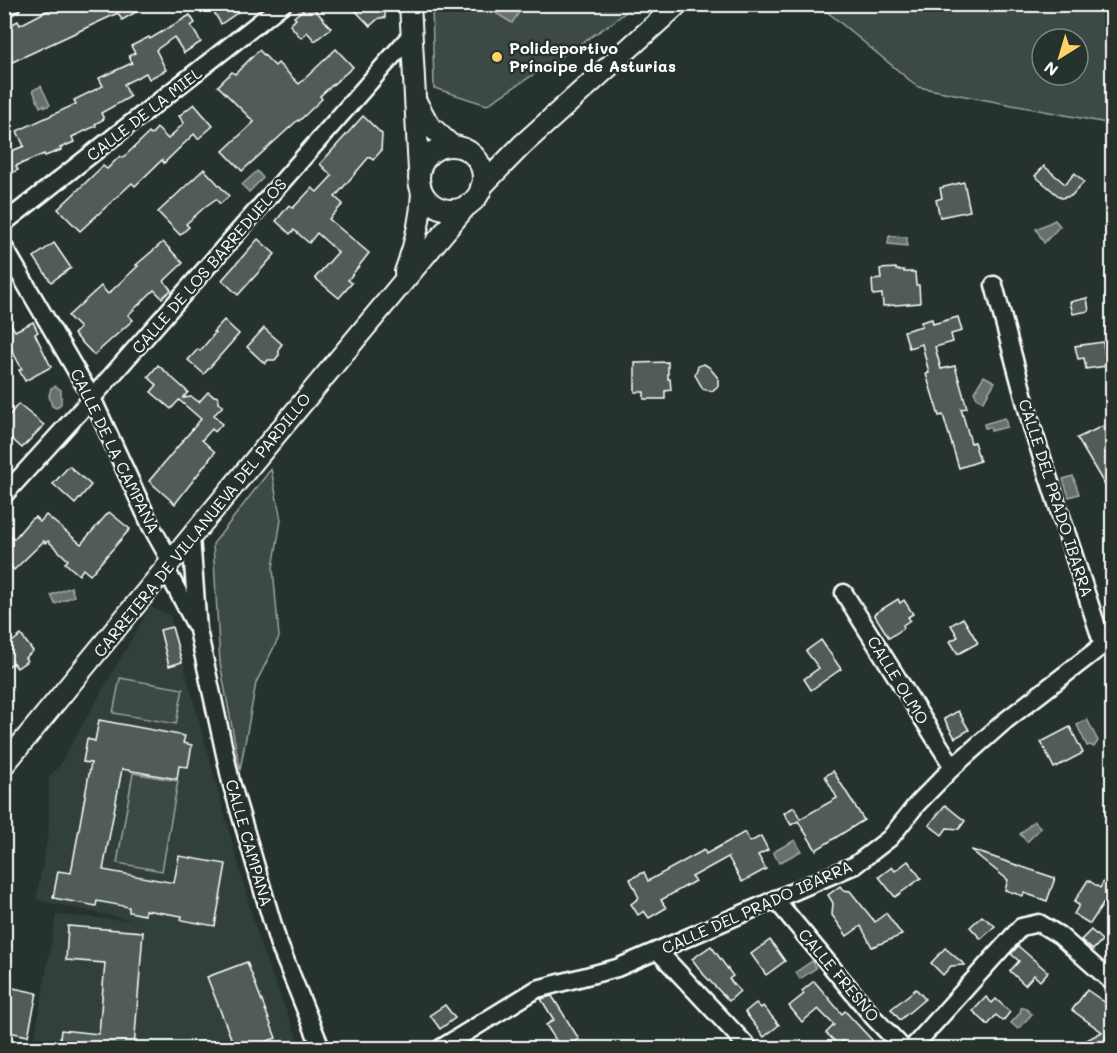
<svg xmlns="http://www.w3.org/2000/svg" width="1117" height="1053" font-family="Mali,sans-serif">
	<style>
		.built { fill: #333f3a }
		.green { fill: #3e4944; stroke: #9ea4a2; stroke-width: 1.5; fill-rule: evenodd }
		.water { fill: #67706c; stroke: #a4a9a7; stroke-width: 1.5 }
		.building { fill: #515c57; stroke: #fff; stroke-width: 1.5 }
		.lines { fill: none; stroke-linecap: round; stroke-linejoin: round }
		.minor-casing { stroke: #fff; stroke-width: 21 }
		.tertiary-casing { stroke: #fff; stroke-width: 24 }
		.minor { stroke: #26332d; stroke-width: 16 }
		.tertiary { stroke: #26332d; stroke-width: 20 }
		.poi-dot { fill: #ffd166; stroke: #26332d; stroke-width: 2 }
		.labels { text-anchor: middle; stroke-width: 5; stroke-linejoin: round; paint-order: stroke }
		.poi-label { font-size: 16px; font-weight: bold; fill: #fff; stroke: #26332d; text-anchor: start }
		.street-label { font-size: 16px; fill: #fff; stroke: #26332d }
	</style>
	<rect width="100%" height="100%" fill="#26332d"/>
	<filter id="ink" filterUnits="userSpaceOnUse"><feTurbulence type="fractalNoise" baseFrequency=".0167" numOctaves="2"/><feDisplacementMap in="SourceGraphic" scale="12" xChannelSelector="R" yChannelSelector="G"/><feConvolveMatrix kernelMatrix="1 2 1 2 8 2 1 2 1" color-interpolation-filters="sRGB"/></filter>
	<g filter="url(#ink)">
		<polygon class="built" points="150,607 170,615 261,947 301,1048 33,1048 56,915 136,921 36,900 49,829 49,777 59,766"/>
		<g class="green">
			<polygon points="432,5 635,5 609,25 487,105 434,88"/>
			<path d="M819 5H1112V124L918 87ZM1042 39H1078V75H1042Z"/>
			<polygon points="271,469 281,520 273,568 279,637 256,683 240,770 220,663 213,544"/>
			<polygon points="120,678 183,689 176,724 113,713"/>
			<polygon points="133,773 178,781 162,871 117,863"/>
		</g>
		<g class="water">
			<polygon points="499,4 524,4 524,5 512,23 494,12"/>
			<polygon points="41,86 50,105 45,107 44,105 40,107 33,90"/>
			<polygon points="257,171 263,178 249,192 242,185"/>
			<polygon points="1055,220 1060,226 1044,243 1036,229"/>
			<polygon points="889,236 907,237 907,246 888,244"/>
			<polygon points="984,376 995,382 983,402 977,398 974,392"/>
			<polygon points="55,386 61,390 61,404 56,408 52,406 49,396 51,388"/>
			<polygon points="1005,418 1007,427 991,431 990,427 985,428 984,424"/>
			<polygon points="1073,476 1079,494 1069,497 1063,479"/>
			<polygon points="71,587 74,596 55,604 51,595"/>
			<polygon points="1087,719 1098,741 1094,747 1090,745 1087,746 1077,725"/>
			<polygon points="1034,821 1041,828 1027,842 1020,834"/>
			<polygon points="795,840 801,851 779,863 773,852"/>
			<polygon points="812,961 816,968 800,979 796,972"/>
			<polygon points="1021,1008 1025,1008 1032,1014 1018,1029 1011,1023 1020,1013"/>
		</g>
		<g class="building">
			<polygon points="60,4 150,4 122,20 118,13 8,64 4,57 4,28 18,21 20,25"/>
			<polygon points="209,4 231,4 237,13 221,24"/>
			<polygon points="310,4 331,28 315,41 307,32 301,38 290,25 296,19 294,17"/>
			<polygon points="349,4 385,4 385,18 379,18 370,26"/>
			<polygon points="190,15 195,23 191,26 201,42 184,53 174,37 156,50 166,70 149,79 146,73 124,84 130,97 101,113 104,119 95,124 96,126 72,137 74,142 60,148 61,150 45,156 44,154 16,166 18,170 4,177 4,142 9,152 24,146 17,131 76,104 74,100 103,86 99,78 132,63 129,56 135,53 131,46 149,37 150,39"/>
			<polygon points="336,49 353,67 320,96 322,99 299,121 298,120 242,171 223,151 254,122 218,86 232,72 235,74 259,50 275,66 278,63 299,84"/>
			<polygon points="194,104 213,126 198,139 194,134 164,163 162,160 135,186 132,183 80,231 58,209 103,166 107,169 120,156 122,158 129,152 149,133 151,135 157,128 168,139 184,123 179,116"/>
			<polygon points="363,116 382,134 381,151 373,160 369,157 335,197 343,204 329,219 369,253 348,280 352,283 339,298 315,278 338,252 317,233 309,243 294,230 290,234 276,221 289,205 293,208 312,188 317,192 332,176 320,164"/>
			<polygon points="1044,166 1065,184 1075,173 1084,182 1071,196 1061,198 1035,176"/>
			<polygon points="204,169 229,196 220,204 216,199 206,206 186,224 189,227 180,235 158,212"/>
			<polygon points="964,182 970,211 940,217 936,200 942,198 940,188"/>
			<polygon points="258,239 275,254 238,295 222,280"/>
			<polygon points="163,242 183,263 164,281 171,290 162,298 154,290 128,315 133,320 94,355 74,334 80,328 68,316 101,286 108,294 138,266 136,265"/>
			<polygon points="54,243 71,268 51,282 34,257"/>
			<polygon points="896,268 896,270 904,270 904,272 915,272 916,285 919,285 920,303 883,306 882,294 873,295 872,280 881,279 880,269"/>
			<polygon points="1087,298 1089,311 1073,314 1070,302"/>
			<polygon points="4,311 15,331 33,322 38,332 35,334 51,367 25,381 19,370 22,369 10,347 4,349"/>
			<polygon points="958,317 962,331 951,334 953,342 935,347 941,369 955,366 967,408 961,409 971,443 974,442 980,461 959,468 943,415 939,416 926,374 929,373 922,344 909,348 904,331 922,326 921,322 932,319 933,324"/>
			<polygon points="224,320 239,334 204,374 188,360 198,349 200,351 215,333 213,332"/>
			<polygon points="264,328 282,344 279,348 279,355 275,360 268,360 265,364 247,347"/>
			<polygon points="1103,342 1106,366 1086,369 1084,358 1078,359 1075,346"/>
			<polygon points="668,362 668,379 670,379 671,390 665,391 665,399 644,399 644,392 635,392 635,363"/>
			<polygon points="704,364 709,367 718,378 718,386 712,391 703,389 695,375 698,366"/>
			<polygon points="158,365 188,392 183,398 192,397 199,402 208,392 212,395 218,397 218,403 223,406 214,415 222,424 215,432 212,429 202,440 215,452 175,504 149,481 201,419 179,400 171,409 151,392 157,385 148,377"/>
			<polygon points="18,404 44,425 22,448 5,433 5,421"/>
			<polygon points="1103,426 1113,445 1113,447 1105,451 1113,464 1113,499 1077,438"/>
			<polygon points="69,466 91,485 75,504 53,484"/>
			<polygon points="109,512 130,529 90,575 83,569 79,575 65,563 68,560 48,541 45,543 44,541 14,570 4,559 4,528 14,539 31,519 35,517 40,522 46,515 81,544"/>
			<polygon points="898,599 900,603 904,600 913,614 908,617 910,620 903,625 904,628 889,638 874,614"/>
			<polygon points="963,618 978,643 958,654 950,641 958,637 951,625"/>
			<polygon points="172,627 182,662 169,666 160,630"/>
			<polygon points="21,635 33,651 25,658 27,661 17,668 13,663 4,669 4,648"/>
			<polygon points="821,640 841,669 811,690 804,679 819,668 806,651"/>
			<polygon points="958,711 969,730 955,738 944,719"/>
			<polygon points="99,720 185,736 183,743 192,745 188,767 179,766 177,779 122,769 103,870 174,883 179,856 226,864 215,926 181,920 182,916 145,910 145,915 129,912 129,907 97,901 96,906 53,898 58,871 71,873 91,763 83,762 87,739 95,741"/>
			<polygon points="1070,727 1083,753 1054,768 1041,742"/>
			<polygon points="833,771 864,820 816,850 798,821 791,825 784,813 794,807 800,819 837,798 825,776"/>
			<polygon points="945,805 965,821 959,829 947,828 942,835 929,825"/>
			<polygon points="745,832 750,842 761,836 768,850 758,855 766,869 742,882 728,857 692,877 695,881 661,900 666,908 649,918 644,911 638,915 631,904 639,898 630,879 644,872 648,881 704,850 706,854"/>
			<polygon points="972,850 1055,878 1047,901 1024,893 1023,896 1005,890 1008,880 972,851"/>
			<polygon points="908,861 921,878 895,897 879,877 892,867 895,871"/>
			<polygon points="1105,879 1113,884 1113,889 1090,924 1074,914 1079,905 1074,902 1088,880 1100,888"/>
			<polygon points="840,886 843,890 850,891 875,922 886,913 902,935 872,947 861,926 847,936 832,915 833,903 828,895"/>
			<polygon points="982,916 995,926 981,939 970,927"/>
			<polygon points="68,926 143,932 134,1048 59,1048 61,1030 99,1034 105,963 66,960"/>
			<polygon points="1091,930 1102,940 1093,950 1081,940"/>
			<polygon points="770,940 785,961 766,975 751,954"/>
			<polygon points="711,946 733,976 729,979 740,991 729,1001 704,975 692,959"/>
			<polygon points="1018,946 1048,972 1040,981 1034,975 1025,985 1010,971 1019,961 1011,954"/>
			<polygon points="945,948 965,965 951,966 943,975 931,963"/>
			<polygon points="247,962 276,1038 248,1048 235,1048 207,977"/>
			<polygon points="814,981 842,1014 845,1011 872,1040 864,1048 851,1048 842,1041 839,1045 826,1033 834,1025 818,1009 802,1022 789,1006 804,994 802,991"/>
			<polygon points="4,986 37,993 28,1036 4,1031"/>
			<polygon points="916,989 925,999 900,1020 891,1009"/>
			<polygon points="1087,990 1113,1008 1113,1029 1098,1048 1072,1048 1102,1032 1072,1010"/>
			<polygon points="552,996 579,1039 563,1048 561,1048 546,1025 554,1020 541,999"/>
			<polygon points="986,997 992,1003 996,999 1010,1012 1003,1021 996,1015 988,1025 973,1011"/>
			<polygon points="756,1003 761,1008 763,1006 779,1025 764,1037 745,1012"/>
			<polygon points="445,1005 455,1018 440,1029 430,1015"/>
		</g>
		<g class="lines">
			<defs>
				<g id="minor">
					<polyline points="4,8 12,4"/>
					<polyline points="4,223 283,4"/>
					<polyline points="4,247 92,398 151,526 171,562"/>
					<polyline points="4,495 92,398 411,35"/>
					<polyline points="191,537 198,630 231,782 278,942 321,1048"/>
					<polyline points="166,569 195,624"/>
					<polyline points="844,593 953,767"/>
					<polyline points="775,899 874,1018 903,1048"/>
					<polyline points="658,951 749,1048"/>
					<polyline points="441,1048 537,989 617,968 855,865 890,838 917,804 953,767 1005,721 1103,645 1032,427 994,285"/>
					<polyline points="912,1048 1021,927 1039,923 1059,935 1112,982"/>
				</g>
				<g id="tertiary">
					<polyline points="410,4 419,171"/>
					<polyline points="418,105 429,125 452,146"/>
					<circle cx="451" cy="178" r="32"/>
					<polyline points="481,187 522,145 678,4"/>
					<path d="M405 272C415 245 421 221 422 192"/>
					<polyline points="4,765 191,537 467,205"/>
				</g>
			</defs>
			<use href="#minor" class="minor-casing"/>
			<use href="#tertiary" class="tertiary-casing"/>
			<use href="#minor" class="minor"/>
			<use href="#tertiary" class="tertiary"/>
		</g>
	</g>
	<circle class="poi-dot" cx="497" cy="57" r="6"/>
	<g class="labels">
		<g class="poi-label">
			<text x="509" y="54">Polideportivo<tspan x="509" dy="18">Príncipe de Asturias</tspan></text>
		</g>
		<g class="street-label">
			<text transform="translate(144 114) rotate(-38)" y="6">CALLE DE LA MIEL</text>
			<text transform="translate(209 266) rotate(-49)" y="6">CALLE DE LOS BARREDUELOS</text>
			<text transform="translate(115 451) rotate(64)" y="6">CALLE DE LA CAMPANA</text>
			<text transform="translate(1056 498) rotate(72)" y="6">CALLE DEL PRADO IBARRA</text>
			<text transform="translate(202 525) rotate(-51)" y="6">CARRETERA DE VILLANUEVA DEL PARDILLO</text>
			<text transform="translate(898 680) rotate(58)" y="6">CALLE OLMO</text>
			<text transform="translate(249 843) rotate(74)" y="6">CALLE CAMPANA</text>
			<text transform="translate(757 907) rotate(-24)" y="6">CALLE DEL PRADO IBARRA</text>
			<text transform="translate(839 975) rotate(50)" y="6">CALLE FRESNO</text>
		</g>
	</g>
	<rect width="1117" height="1053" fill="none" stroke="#26332d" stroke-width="24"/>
	<rect x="12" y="12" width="1093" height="1029" fill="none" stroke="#fff" stroke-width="2" filter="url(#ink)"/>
	<g transform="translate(1060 57) rotate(217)"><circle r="28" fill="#26332d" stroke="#7d8581" stroke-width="1.5"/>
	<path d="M0-4.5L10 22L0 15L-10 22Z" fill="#ffd166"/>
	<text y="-9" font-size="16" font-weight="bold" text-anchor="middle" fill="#ffffff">N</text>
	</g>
</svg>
